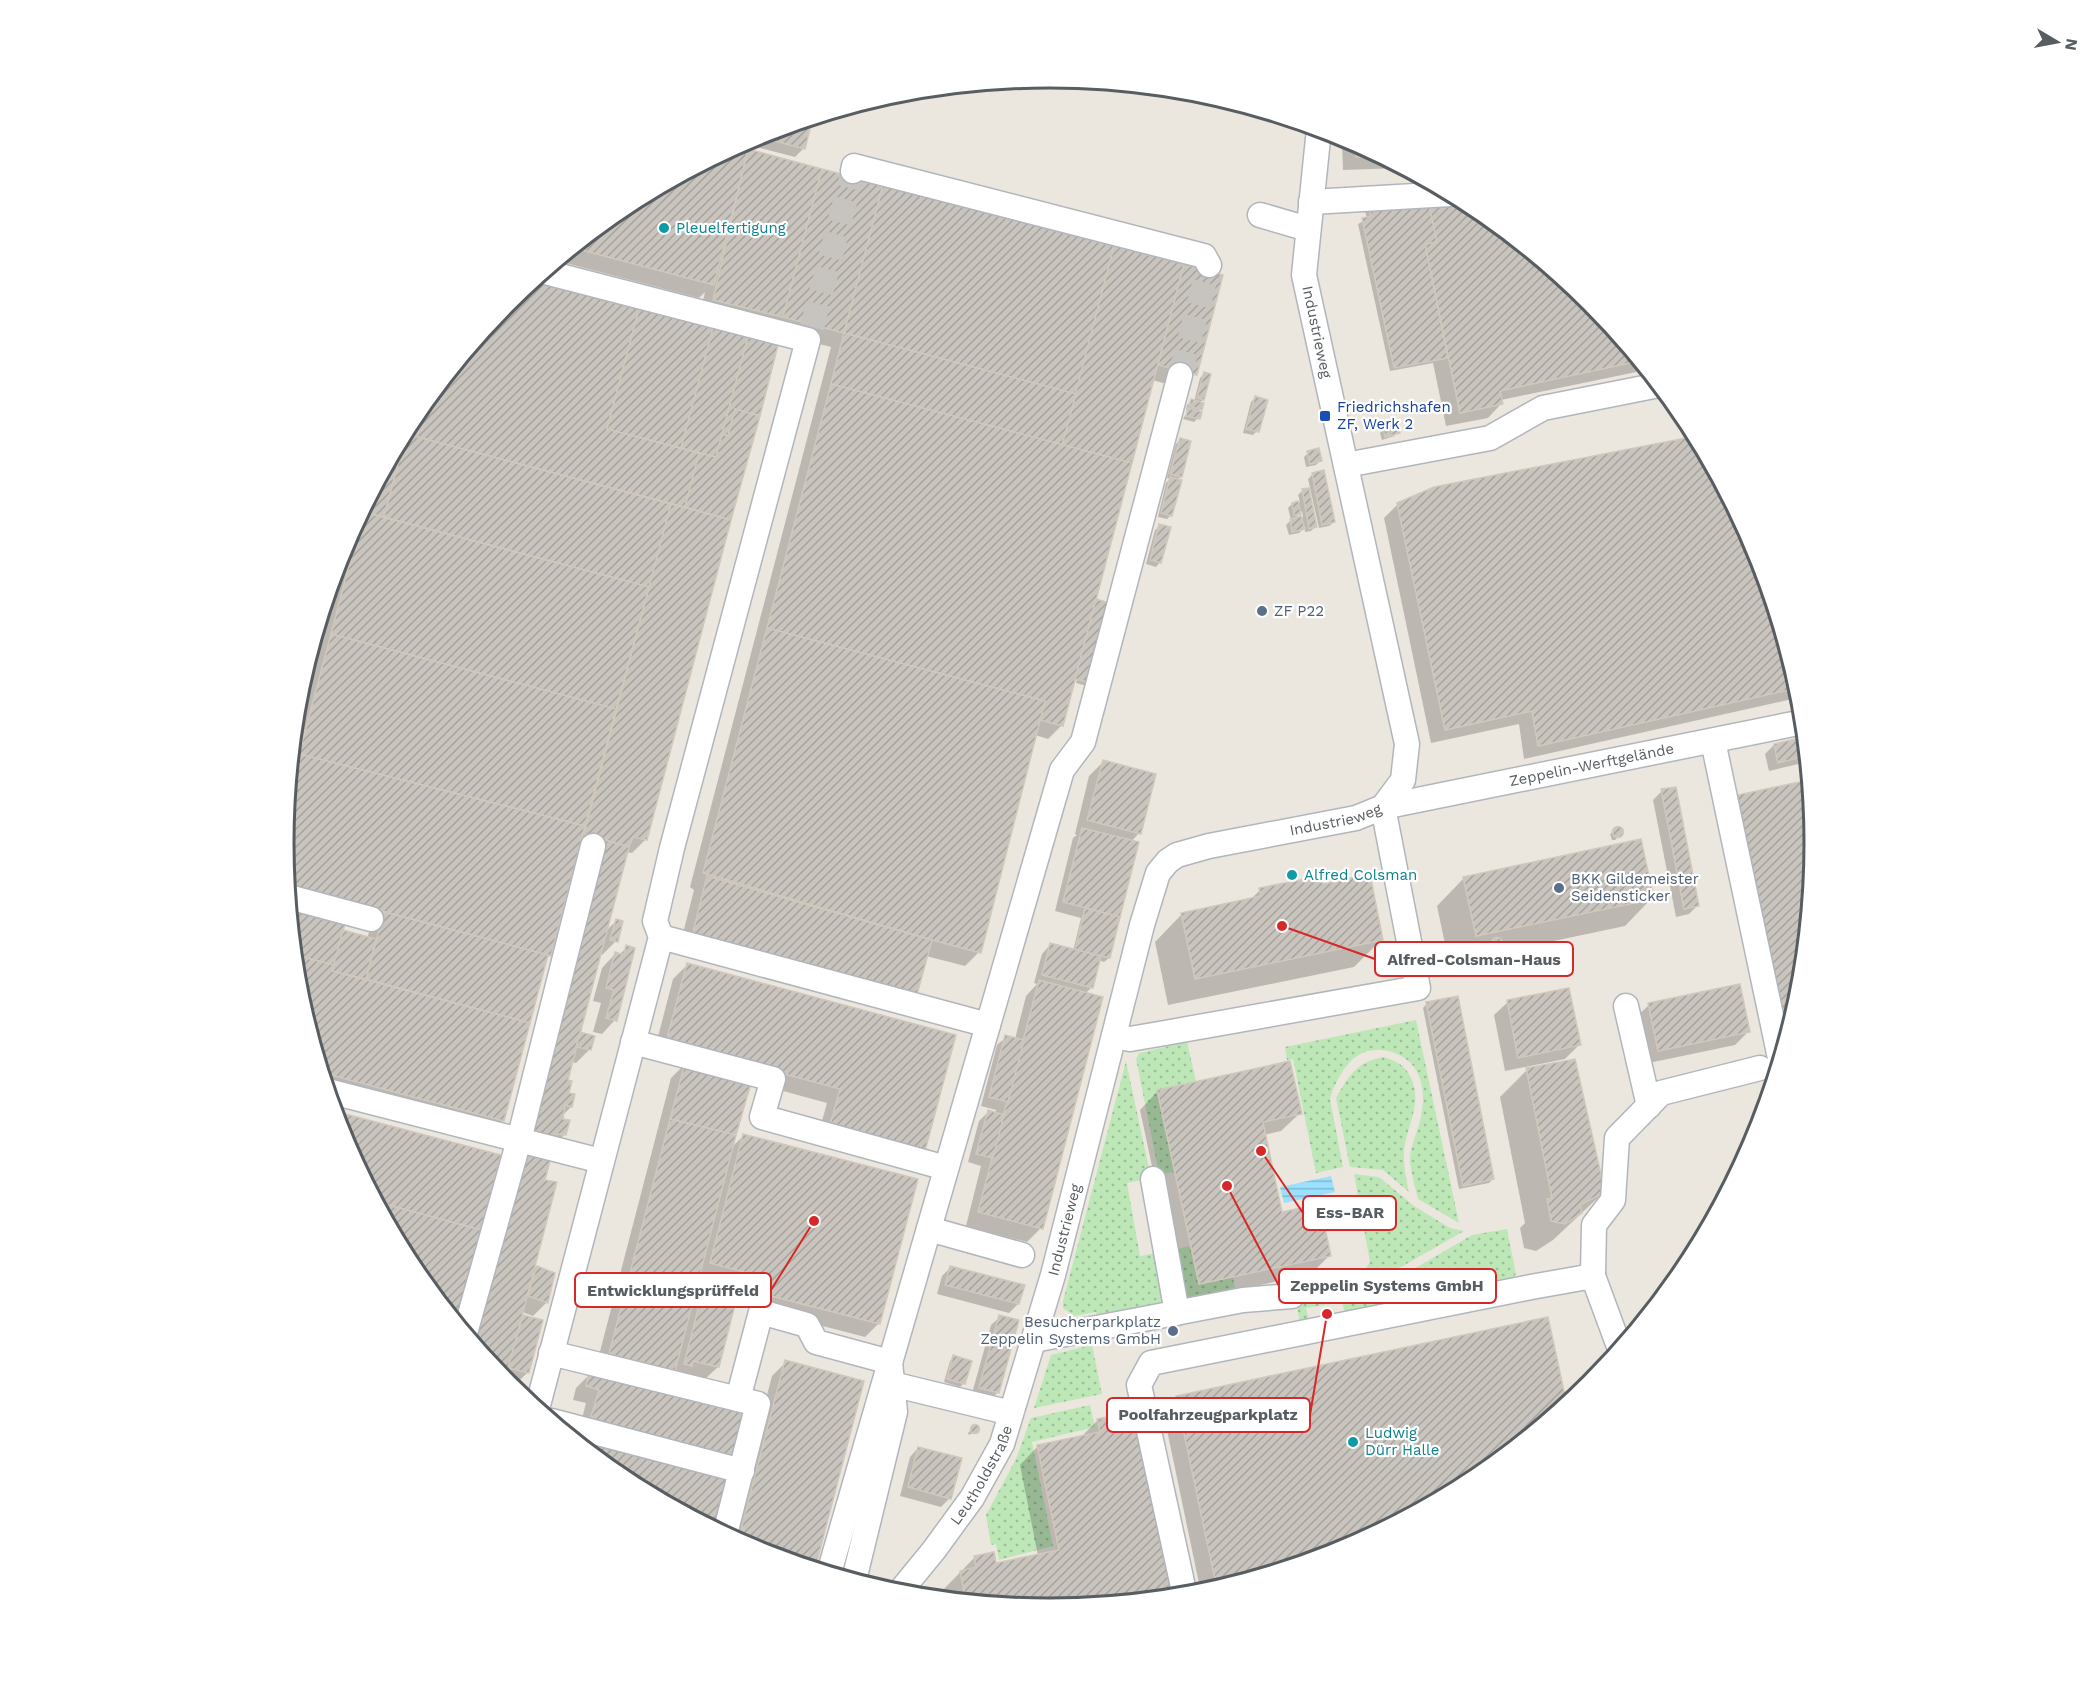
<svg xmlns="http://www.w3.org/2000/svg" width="2099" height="1687" font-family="'Work Sans',sans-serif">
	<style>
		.green { fill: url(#green-dots) }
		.water { fill: url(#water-rules) }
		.shadow { fill: #0003; fill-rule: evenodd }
		.building { fill: url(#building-hatch); stroke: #d1c8bc; stroke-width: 1.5 }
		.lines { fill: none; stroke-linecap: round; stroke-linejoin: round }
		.minor-tunnel { stroke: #c7c4bf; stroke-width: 24; stroke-dasharray: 24 12; stroke-linecap: butt }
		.minor-casing { stroke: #b1b6bb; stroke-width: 27 }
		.minor { stroke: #fff; stroke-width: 24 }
		.culture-dot { fill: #0f9aa8; stroke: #fff; stroke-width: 2 }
		.transit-dot { fill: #1a4fb4; stroke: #fff; stroke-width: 2 }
		.service-dot { fill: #5c6f8a; stroke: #fff; stroke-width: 2 }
		.labels { text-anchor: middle; stroke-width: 4.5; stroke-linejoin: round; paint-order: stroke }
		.culture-label { font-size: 15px; fill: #0d838f; stroke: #fff; text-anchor: start }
		.street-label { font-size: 15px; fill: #575d61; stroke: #fff }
		.transit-label { font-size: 15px; fill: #164399; stroke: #fff; text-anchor: start }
		.service-label { font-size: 15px; fill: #4e5e75; stroke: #fff; text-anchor: start }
		.rim { fill: none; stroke: #575d61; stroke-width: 3 }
		.leader { fill: none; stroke: #d62828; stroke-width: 2 }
		.callout-dot { fill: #d62828; stroke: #fff; stroke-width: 2 }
		.callout { fill: #fff; stroke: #d62828; stroke-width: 2 }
		.callout-label { font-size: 16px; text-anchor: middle; font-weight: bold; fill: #575d61 }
	</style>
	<defs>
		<pattern id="green-dots" width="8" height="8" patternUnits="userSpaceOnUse" patternTransform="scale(1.5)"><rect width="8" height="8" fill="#bde7b7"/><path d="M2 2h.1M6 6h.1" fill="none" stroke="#9cbe98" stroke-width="1.8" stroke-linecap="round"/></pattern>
		<pattern id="water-rules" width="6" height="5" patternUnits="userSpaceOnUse" patternTransform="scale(1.5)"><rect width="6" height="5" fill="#9be0ff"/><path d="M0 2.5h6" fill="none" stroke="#81b9d2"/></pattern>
		<pattern id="building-hatch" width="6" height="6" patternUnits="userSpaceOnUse" patternTransform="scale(1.5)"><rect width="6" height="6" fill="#c9c4bd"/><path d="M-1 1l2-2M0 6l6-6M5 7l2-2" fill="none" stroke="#a6a29d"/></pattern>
	</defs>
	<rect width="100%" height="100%" fill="#ece7de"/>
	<g class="green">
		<path d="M1416 1020 1459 1223 1418 1199C1415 1186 1410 1171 1410 1158 1411 1143 1418 1131 1421 1117 1426 1093 1423 1065 1397 1054 1385 1048 1369 1048 1357 1056 1344 1065 1334 1084 1330 1099L1343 1167 1316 1173 1293 1059 1287 1060 1285 1047Z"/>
		<polygon points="1187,1042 1196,1081 1157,1090 1175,1172 1159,1174 1136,1059 1139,1053"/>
		<path d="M1383 1057C1397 1061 1405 1065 1411 1078 1423 1103 1407 1125 1404 1150 1403 1164 1406 1178 1409 1192L1383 1170 1350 1167 1336 1098C1349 1076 1355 1063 1383 1057Z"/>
		<polygon points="1126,1061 1151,1178 1127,1183 1140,1256 1156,1253 1166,1303 1098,1316 1096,1312 1074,1316 1063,1308 1063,1301"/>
		<polygon points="1354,1174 1379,1177 1414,1206 1450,1228 1464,1231 1401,1267 1357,1282 1370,1262"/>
		<polygon points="1507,1229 1516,1274 1511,1281 1346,1317 1342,1302 1306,1308 1309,1321 1300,1323 1296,1301 1340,1292 1398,1276 1419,1266 1472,1235"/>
		<polygon points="1191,1246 1199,1284 1233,1277 1235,1289 1185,1298 1174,1249"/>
		<polygon points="1092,1345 1102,1394 1034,1408 1051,1355"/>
		<polygon points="1090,1405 1095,1427 1032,1442 1053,1546 999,1560 996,1544 991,1545 986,1515 1016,1459 1031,1418"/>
	</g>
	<polygon class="water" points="1331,1176 1335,1192 1284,1203 1280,1187"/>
	<g class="shadow">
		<polygon points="791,126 809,130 804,148 795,157 752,146 754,138 757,136"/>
		<polygon points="1347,139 1402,168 1343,170 1342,144"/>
		<polygon points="747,150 1221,276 1195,374 1182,388 1152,380 1062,725 1048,739 1035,735 979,952 965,966 926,956 678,953 694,890 690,887 831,347 700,314 705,292 699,298 558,261 624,207"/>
		<polygon points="1469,204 1475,207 1496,231 1591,302 1646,370 1501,400 1501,404 1488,418 1446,426 1433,363 1390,371 1358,224 1367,219 1365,211"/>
		<path d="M777 346 646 839 632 853 626 852 605 932 616 921V941L602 955 599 954 578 1033 590 1049 576 1063 571 1062 566 1080 567 1094 573 1095 571 1107 562 1116 565 1134 552 1147 543 1182 556 1184 535 1267 553 1274 547 1302 533 1316 522 1312 521 1316 541 1321 527 1373 514 1386 508 1385 463 1330 588 853 578 850 550 955 545 960 503 1120 489 1134 329 1091 299 993 284 843 295 734 344 547 413 418ZM344 918 371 925 367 939 341 932Z"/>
		<polygon points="1204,374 1203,400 1199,403 1201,409 1197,413 1198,418 1194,422 1183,419 1188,411 1186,410 1187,405 1191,401 1194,402 1200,378"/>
		<polygon points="1255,398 1257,431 1253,435 1243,433 1251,402"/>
		<polygon points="1384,429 1398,432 1394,436 1382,440 1380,433"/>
		<polygon points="1180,440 1181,477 1177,480 1171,515 1167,519 1158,517 1166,483 1170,479 1167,478 1176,444"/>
		<polygon points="1308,453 1320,461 1316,465 1306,467 1304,457"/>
		<polygon points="1323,472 1334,522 1329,526 1319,528 1308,479 1312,475"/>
		<path d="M1302 491 1315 527 1311 531 1305 532V527L1299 533 1289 535 1286 525 1291 520 1288 508 1292 504 1300 502 1298 495ZM1302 511 1303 517 1293 520Z"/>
		<polygon points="1398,504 1757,551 1801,697 1524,759 1519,724 1431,743 1384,518"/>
		<polygon points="1160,526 1160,562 1156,567 1146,564 1155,530"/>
		<polygon points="1097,604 1087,686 1076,683"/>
		<polygon points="1805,738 1807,762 1769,771 1765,754 1774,745"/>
		<polygon points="1103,762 1139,833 1131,842 1137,843 1109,958 1104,962 1099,960 1092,987 1085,994 1041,1228 1027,1242 966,1226 981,1166 968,1162 979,1121 988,1112 995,1114 996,1110 981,1106 997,1045 1006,1037 1015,1039 1026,996 1037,984 1034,983 1042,954 1050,945 1073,951 1081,918 1055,911 1073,838 1077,835 1075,834 1089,776"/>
		<polygon points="1809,781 1815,844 1800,993 1775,1075 1720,811"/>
		<polygon points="1662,791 1698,905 1689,914 1676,917 1653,800"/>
		<polygon points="1618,828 1622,833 1615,840 1612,840 1610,834"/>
		<polygon points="1464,878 1652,898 1625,926 1449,963 1437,906"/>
		<polygon points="1321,886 1382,939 1354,967 1168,1005 1155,942 1182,914 1250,900 1260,890"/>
		<polygon points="627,947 615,1020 602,1034 593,1032 601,1003 593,1001 602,968 615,954 619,955"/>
		<path d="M687 965 955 1036 817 1139 827 1103 750 1082 733 1146 744 1135 879 1323 865 1337 734 1303 718 1367 704 1380 596 1367 671 1078 685 1064 653 1056 673 979ZM698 1277 740 1288 737 1298 709 1291 705 1284 693 1296Z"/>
		<polygon points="1508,1002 1579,1045 1565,1059 1505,1071 1494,1015"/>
		<polygon points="1427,1003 1493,1179 1489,1183 1459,1189 1423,1008"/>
		<polygon points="1649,1005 1748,1032 1735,1045 1644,1064 1635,1018"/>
		<polygon points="1527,1070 1604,1192 1553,1240 1536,1251 1524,1248 1520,1228 1525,1223 1500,1097"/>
		<polygon points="1158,1091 1300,1113 1281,1131 1264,1135 1281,1214 1330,1255 1311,1274 1181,1302 1140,1110"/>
		<polygon points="951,1267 1023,1286 1018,1304 1009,1313 937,1294 942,1276"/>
		<polygon points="1000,1317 1017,1321 997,1393 988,1402 971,1397 991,1325"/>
		<polygon points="954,1357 964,1383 960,1387 944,1382 950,1361"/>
		<polygon points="786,1362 756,1551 730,1537 772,1376"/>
		<polygon points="590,1374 743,1415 578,1434 586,1403 573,1400 576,1388"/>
		<polygon points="1177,1397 1342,1551 1201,1593 1163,1411"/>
		<polygon points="1098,1420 1172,1597 1049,1609 944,1599 942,1591 974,1558 993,1554 995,1565 1038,1556 1020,1465 1038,1446 1081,1437"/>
		<polygon points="976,1425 978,1430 969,1435 968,1433"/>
		<polygon points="918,1448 950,1498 941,1507 900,1496 910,1457"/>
	</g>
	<g class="building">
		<polygon points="794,125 810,129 805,149 760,137 760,135"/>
		<polygon points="751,139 714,285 574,248 624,207"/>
		<polygon points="1356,143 1380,156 1356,157"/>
		<polygon points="748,149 822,169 783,317 713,300"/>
		<polygon points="822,169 883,185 844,333 783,317"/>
		<polygon points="883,185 1114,246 1076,394 844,333"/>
		<polygon points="1467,203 1475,207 1496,224 1497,229 1501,228 1591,302 1639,361 1500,391 1503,404 1460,413 1425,244 1437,242 1429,205"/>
		<polygon points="1368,205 1429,205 1437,242 1425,244 1448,358 1394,368 1362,218 1371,216"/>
		<polygon points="1114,246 1184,264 1132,463 1062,445"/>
		<polygon points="1184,264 1223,275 1197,375 1158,365"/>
		<polygon points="534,281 639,309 607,429 699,453 685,507 406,434 413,418 508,302"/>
		<polygon points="639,309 713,328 681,448 607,429"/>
		<polygon points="713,328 748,337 716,457 681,448"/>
		<polygon points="844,333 1076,394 1062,445 831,384"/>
		<polygon points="748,337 778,345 760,416 735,409 728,436 722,434"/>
		<polygon points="1204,372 1211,374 1204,400 1197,398"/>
		<polygon points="831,384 1132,463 1063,726 1040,720 1045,701 767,628"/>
		<polygon points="1255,396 1268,400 1259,432 1246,429"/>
		<polygon points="1191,399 1204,403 1202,410 1189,406"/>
		<polygon points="1188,408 1202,412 1200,419 1186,416"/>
		<polygon points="735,409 760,416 731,520 685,507 699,453 716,457 722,434 728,436"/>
		<polygon points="1398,424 1400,433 1385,437 1383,427"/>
		<polygon points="407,430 384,517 363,512"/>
		<polygon points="406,434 671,504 649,587 384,517"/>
		<polygon points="1696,436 1757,551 1798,688 1538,746 1532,711 1445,730 1397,503 1434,487"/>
		<polygon points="1180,438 1191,441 1182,477 1170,474"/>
		<polygon points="1319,448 1322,461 1310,464 1307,451"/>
		<polygon points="1324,470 1335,522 1322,525 1312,473"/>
		<polygon points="1170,477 1182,480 1172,516 1161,513"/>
		<polygon points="1309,488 1317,527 1309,529 1302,489"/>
		<polygon points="1298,501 1301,514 1294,515 1292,503"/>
		<polygon points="671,504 731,520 647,840 633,837 629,847 584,834"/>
		<polygon points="363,512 649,587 616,709 331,634"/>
		<polygon points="1301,516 1305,529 1292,532 1290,519"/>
		<polygon points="1159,524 1171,527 1161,563 1150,560"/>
		<polygon points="1096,599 1113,604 1092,683 1075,679"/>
		<polygon points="767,628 1045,701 981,953 932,940 703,873"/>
		<polygon points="331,634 616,709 585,826 299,754"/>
		<polygon points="1805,737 1806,756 1778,763 1774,744"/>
		<polygon points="299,754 585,826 551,956 288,886 284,843 289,790"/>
		<polygon points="1103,760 1156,774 1141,834 1087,820"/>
		<polygon points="1809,780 1815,844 1800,993 1785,1044 1733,796"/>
		<polygon points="1676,787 1699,906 1684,909 1661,789"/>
		<circle cx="1618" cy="832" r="5.5"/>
		<polygon points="1082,828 1139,842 1120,917 1063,902"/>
		<polygon points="601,839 629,847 568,1080 572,1081 569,1093 575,1094 572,1107 565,1105 563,1119 570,1120 566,1135 557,1134 555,1142 524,1134"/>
		<polygon points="1641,839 1654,899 1476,936 1463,877"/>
		<polygon points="1370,874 1383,940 1195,979 1181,913 1261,896 1259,888 1321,876 1323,884"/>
		<polygon points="707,876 932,940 916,998 691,940"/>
		<polygon points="290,905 346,920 334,965 295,955"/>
		<polygon points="1085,908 1120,917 1110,958 1075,950"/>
		<polygon points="384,912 548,955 530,1023 366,979"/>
		<polygon points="616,919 623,921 618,942 610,940"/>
		<polygon points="343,930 376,939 366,979 332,971"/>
		<circle cx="1497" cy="943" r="5.5"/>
		<polygon points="1050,943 1101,956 1093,988 1042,975"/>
		<polygon points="626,945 635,948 617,1021 606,1018 614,990 606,988 615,952 624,955"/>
		<polygon points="295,955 334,965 332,971 530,1023 504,1121 323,1073 299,993"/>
		<polygon points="687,963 956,1035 925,1151 830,1125 840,1089 666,1042"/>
		<polygon points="1039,980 1103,997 1043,1229 978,1212"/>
		<polygon points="1740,984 1750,1032 1658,1051 1648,1003"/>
		<polygon points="1569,988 1581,1045 1518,1058 1507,1000"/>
		<polygon points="1458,996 1494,1179 1463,1186 1426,1002"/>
		<polygon points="580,1032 595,1036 591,1050 576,1047"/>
		<polygon points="1005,1035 1024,1040 1008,1102 989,1097"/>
		<polygon points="1575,1059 1605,1192 1580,1205 1582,1213 1565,1224 1551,1221 1547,1199 1552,1198 1526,1068"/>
		<polygon points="1290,1061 1302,1114 1263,1122 1282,1212 1320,1204 1331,1256 1199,1284 1157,1090"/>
		<polygon points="685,1063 751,1083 736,1135 670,1119"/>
		<polygon points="988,1110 1004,1115 993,1158 976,1154"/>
		<polygon points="334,1111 501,1155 481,1230 377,1202 342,1136"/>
		<polygon points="670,1119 736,1135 675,1371 609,1354"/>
		<polygon points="524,1134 555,1142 545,1180 557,1182 505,1381 470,1338"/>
		<polygon points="743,1134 918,1179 880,1324 748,1290 752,1274 710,1263"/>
		<polygon points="377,1202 481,1230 456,1322 413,1269"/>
		<polygon points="537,1266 555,1273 548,1303 528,1296"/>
		<polygon points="950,1266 1025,1285 1019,1304 945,1285"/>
		<polygon points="705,1282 713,1284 711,1290 737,1297 719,1367 693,1361 692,1366 684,1364"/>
		<polygon points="523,1315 543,1320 529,1373 508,1368"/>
		<polygon points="999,1315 1019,1320 999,1393 979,1388"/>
		<polygon points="1548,1317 1567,1405 1475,1480 1342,1551 1217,1589 1176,1396"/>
		<polygon points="953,1355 972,1361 965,1384 947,1379"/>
		<polygon points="785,1360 864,1381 815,1569 756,1551 738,1541"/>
		<polygon points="589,1373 745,1414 733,1458 590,1420 599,1390 586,1386"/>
		<polygon points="1117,1415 1120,1427 1138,1423 1174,1597 1049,1609 966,1601 960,1571 976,1567 974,1556 994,1552 996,1563 1059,1550 1037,1445 1100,1432 1097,1419"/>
		<circle cx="975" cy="1429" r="4.5"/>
		<polygon points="572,1437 729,1478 716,1529 624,1480"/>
		<polygon points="918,1447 962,1458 951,1499 908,1487"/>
	</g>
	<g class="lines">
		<g class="minor-tunnel">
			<polyline points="812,327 853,171"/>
			<polyline points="1180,375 1209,265"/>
		</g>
		<defs>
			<g id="minor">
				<polyline points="853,171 854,166 1204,256 1209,265"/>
				<polyline points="1311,202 1450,194"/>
				<polyline points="1260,215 1308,229"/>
				<polyline points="1346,465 1490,438 1543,408 1659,385"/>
				<polyline points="1713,741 1780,1058"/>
				<polyline points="289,897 371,919"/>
				<polyline points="661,937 988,1025"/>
				<polyline points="1626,1006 1649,1106"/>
				<path id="s1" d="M1114 1036 1130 1039 1165 1033 1418 988 1383 807 1803 722"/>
				<polyline points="633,1042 773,1079 762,1117 946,1168"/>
				<polyline points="328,1091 601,1161"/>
				<polyline points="1153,1179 1177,1313"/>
				<polyline points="929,1229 1022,1255"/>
				<polyline points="1593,1276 1594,1225 1613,1200 1617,1138 1661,1093 1760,1068"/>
				<polyline points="465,1333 519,1140 593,846"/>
				<polyline points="1034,1340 1243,1300 1292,1296"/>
				<polyline points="551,1353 738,1399 761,1312 807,1325 816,1342 890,1362 895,1412 854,1580"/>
				<polyline points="892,1384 1011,1413"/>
				<polyline points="537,1409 661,937 655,921 672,848 808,340 545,272"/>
				<polyline points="552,1421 742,1471"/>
				<polyline points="725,1534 758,1404 738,1399"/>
				<polyline points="829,1573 1062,770 1083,742 1180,375"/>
				<path id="s2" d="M898 1594 934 1550 972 1498 1002 1444 1053 1275 1142 925 1158 873 1168 861 1177 855 1209 846 1356 818 1383 807 1403 780 1407 744 1304 275 1319 129"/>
				<polyline points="1185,1596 1139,1385 1151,1363 1531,1287 1593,1276 1620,1349"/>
			</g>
		</defs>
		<use href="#minor" class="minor-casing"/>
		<use href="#minor" class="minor"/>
	</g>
	<g class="culture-dot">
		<circle cx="664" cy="228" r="6"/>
		<circle cx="1292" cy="875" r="6"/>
		<circle cx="1353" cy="1442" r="6"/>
	</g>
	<rect class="transit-dot" x="1319" y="410" width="12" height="12" rx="3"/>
	<g class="service-dot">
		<circle cx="1262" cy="611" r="6"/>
		<circle cx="1559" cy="888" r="6"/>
		<circle cx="1173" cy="1331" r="6"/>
	</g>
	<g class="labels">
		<g class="culture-label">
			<text x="676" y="233">Pleuelfertigung</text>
			<text x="1304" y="880">Alfred Colsman</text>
			<text x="1365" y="1438">Ludwig<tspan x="1365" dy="17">Dürr Halle</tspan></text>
		</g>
		<g class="street-label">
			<text transform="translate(1317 332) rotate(78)" y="5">Industrieweg</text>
			<text dy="5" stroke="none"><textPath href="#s1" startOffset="706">Zeppelin-Werftgelände</textPath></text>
			<text dy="5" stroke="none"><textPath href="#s2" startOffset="964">Industrieweg</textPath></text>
			<text dy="5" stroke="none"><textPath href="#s2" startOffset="406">Industrieweg</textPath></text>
			<text dy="5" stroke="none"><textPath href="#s2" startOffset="146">Leutholdstraße</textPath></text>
		</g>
		<g class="transit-label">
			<text x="1337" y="412">Friedrichshafen<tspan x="1337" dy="17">ZF, Werk 2</tspan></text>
		</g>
		<g class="service-label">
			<text x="1274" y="616">ZF P22</text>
			<text x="1571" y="884">BKK Gildemeister<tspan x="1571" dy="17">Seidensticker</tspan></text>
			<text x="1161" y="1327" text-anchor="end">Besucherparkplatz<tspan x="1161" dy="17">Zeppelin Systems GmbH</tspan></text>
		</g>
	</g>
	<path d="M0 0H2099V1687H0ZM294 843a755 755 0 1 1 1510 0a755 755 0 1 1-1510 0Z" fill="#fff" fill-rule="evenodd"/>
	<path class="rim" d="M294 843a755 755 0 1 1 1510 0a755 755 0 1 1-1510 0Z"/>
	<path class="leader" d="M1282 926L1375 959M1261 1151L1303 1213M1227 1186L1279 1286M814 1221L771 1290M1327 1314L1310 1415"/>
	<g class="callout-dot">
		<circle cx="1282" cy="926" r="6"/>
		<circle cx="1261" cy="1151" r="6"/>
		<circle cx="1227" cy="1186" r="6"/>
		<circle cx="814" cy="1221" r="6"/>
		<circle cx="1327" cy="1314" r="6"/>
	</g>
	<g class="callout">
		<rect x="1375" y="942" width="198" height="34" rx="6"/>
		<rect x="1303" y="1196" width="93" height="34" rx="6"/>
		<rect x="1279" y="1269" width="217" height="34" rx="6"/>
		<rect x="575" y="1273" width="196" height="34" rx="6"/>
		<rect x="1107" y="1398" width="203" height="34" rx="6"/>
	</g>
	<g class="callout-label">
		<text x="1474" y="965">Alfred-Colsman-Haus</text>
		<text x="1350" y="1218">Ess-BAR</text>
		<text x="1387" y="1291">Zeppelin Systems GmbH</text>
		<text x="673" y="1296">Entwicklungsprüffeld</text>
		<text x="1208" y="1420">Poolfahrzeugparkplatz</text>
	</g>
	<g transform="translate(2057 42) rotate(100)" stroke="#ffffff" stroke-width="4.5" paint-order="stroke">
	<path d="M0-4.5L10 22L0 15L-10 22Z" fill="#575d61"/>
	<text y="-9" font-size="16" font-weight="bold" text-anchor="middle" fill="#575d61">N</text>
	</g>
</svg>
